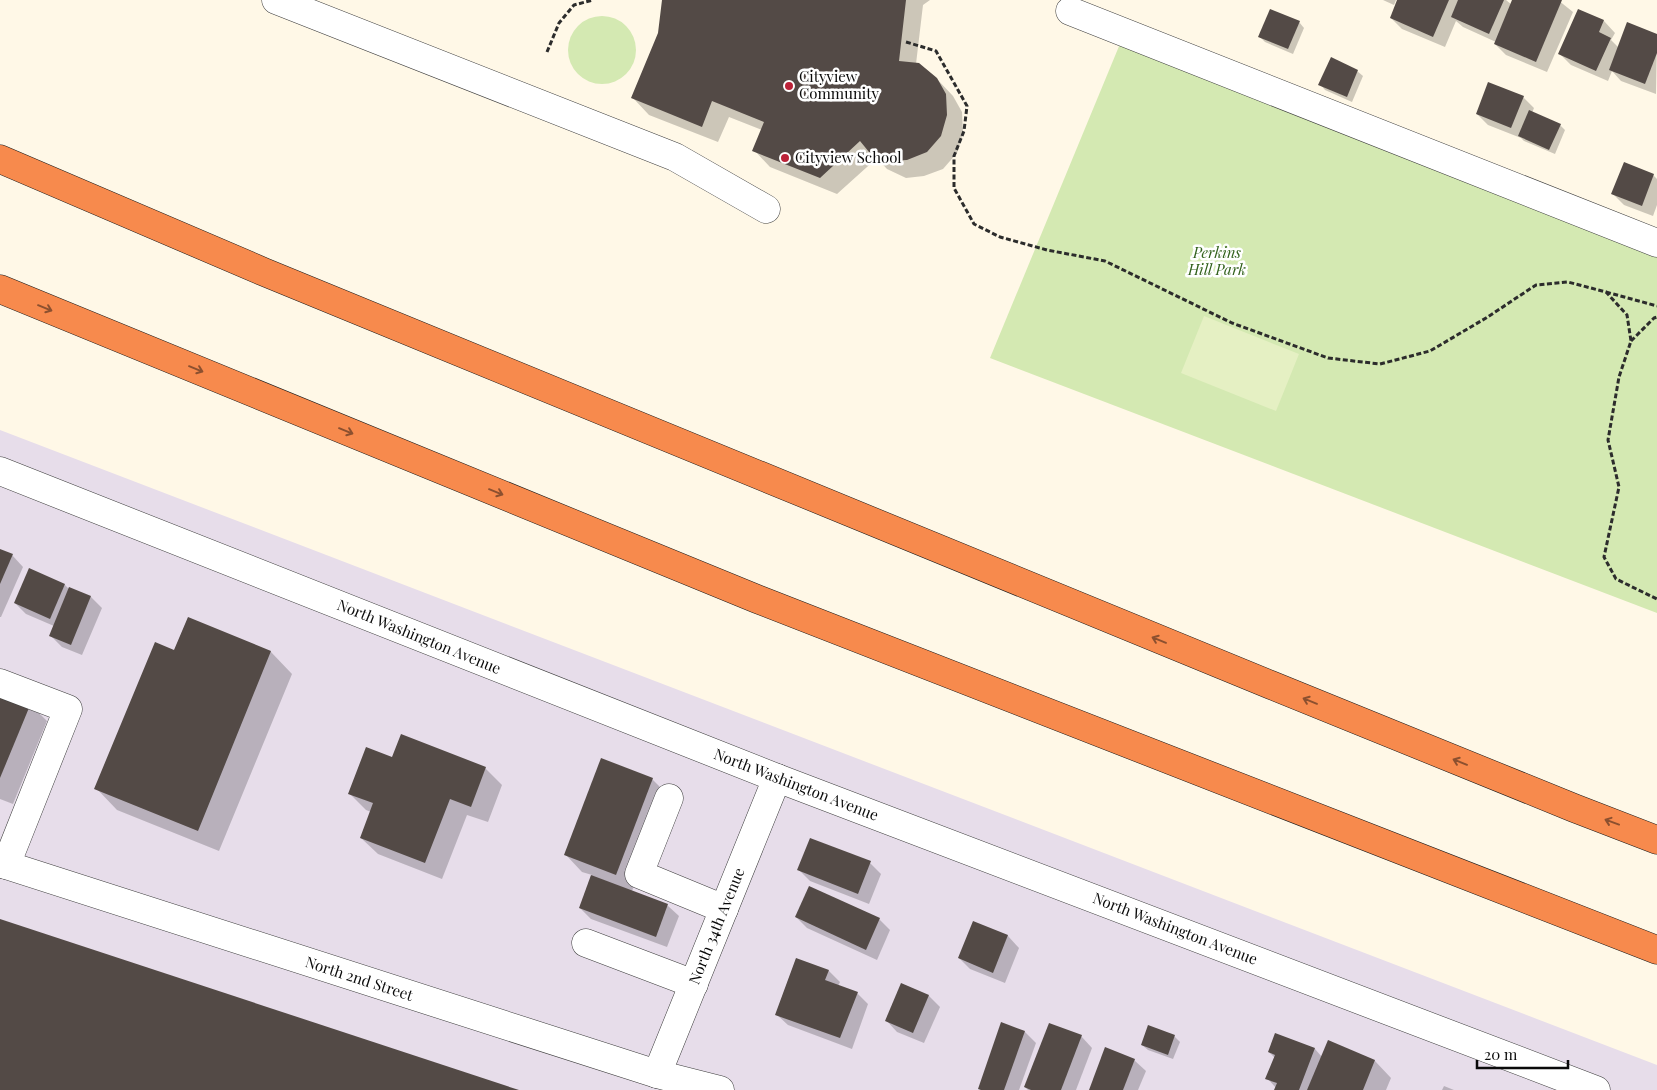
<svg xmlns="http://www.w3.org/2000/svg" width="1657" height="1090" font-family="'Playfair Display',serif">
	<style>
		.industrial { fill: #e7ddea }
		.green { fill: #d4e9b2 }
		.pitch { fill: #e5f0c3 }
		.shadow { fill: #0003 }
		.building { fill: #534a46 }
		.lines { fill: none; stroke-linecap: round; stroke-linejoin: round }
		.minor-casing { stroke: #3d3d3d; stroke-width: 29 }
		.highway-casing { stroke: #1b1b1b; stroke-width: 29 }
		.path { stroke: #2c2c2c; stroke-width: 3; stroke-dasharray: 5 2.5; stroke-linecap: butt }
		.minor { stroke: #fff; stroke-width: 28 }
		.highway { stroke: #f78a4d; stroke-width: 28 }
		.oneway { stroke: #8c502f }
		.poi-dot { fill: #bb2238; stroke: #fff; stroke-width: 2 }
		.labels { text-anchor: middle; stroke-width: 5; stroke-linejoin: round; paint-order: stroke }
		.poi-label { font-size: 15px; fill: #0a0a0a; stroke: #fff; text-anchor: start }
		.park-label { font-size: 15px; font-style: italic; fill: #31611b; stroke: #fff }
		.street-label { font-size: 15px; fill: #0a0a0a; stroke: #fff }
	</style>
	<rect width="100%" height="100%" fill="#fff8e7"/>
	<polygon class="industrial" points="0,430 1657,1065 1657,1090 0,1090"/>
	<g class="green">
		<circle cx="602" cy="50" r="34"/>
		<polygon points="1122,39 1657,253 1657,613 990,358"/>
	</g>
	<polygon class="pitch" points="1204,316 1299,354 1276,411 1181,373"/>
	<g class="shadow">
		<polygon points="663,0 930,0 923,5 916,64 936,78 953,96 962,112 963,133 957,153 943,169 924,176 906,178 887,169 877,158 837,194 770,167 754,150 762,130 729,117 718,142 649,115 633,98 659,33"/>
		<polygon points="1383,0 1396,0 1394,5"/>
		<polygon points="1399,0 1506,0 1512,5 1514,0 1558,0 1573,12 1547,72 1506,55 1495,44 1496,42 1463,27 1456,21 1445,47 1402,29 1391,18"/>
		<polygon points="1579,10 1604,21 1615,33 1611,40 1619,48 1657,35 1656,94 1621,81 1612,71 1608,81 1571,65 1560,54"/>
		<polygon points="1299,22 1304,28 1293,54 1265,42 1260,37"/>
		<polygon points="1357,71 1363,76 1352,102 1325,90 1320,84"/>
		<polygon points="1523,97 1534,108 1532,113 1560,125 1565,130 1555,154 1524,141 1521,138 1488,125 1477,114"/>
		<polygon points="1653,175 1657,179 1657,205 1653,216 1624,205 1613,194"/>
		<polygon points="0,550 12,555 23,567 1,617 0,617"/>
		<polygon points="65,585 70,590 70,589 91,597 102,608 82,655 62,647 51,636 54,626 26,614 15,603"/>
		<polygon points="188,618 271,652 292,674 219,851 117,810 96,788 174,651"/>
		<polygon points="0,692 30,704 47,721 13,804 0,799"/>
		<polygon points="393,759 485,768 502,785 488,822 467,815 442,879 378,854 361,838 371,812 366,810 349,793"/>
		<polygon points="652,779 669,796 632,891 667,905 679,916 667,947 591,919 580,908 592,875 582,872 566,855"/>
		<polygon points="870,863 881,874 869,904 810,881 799,870"/>
		<polygon points="796,917 879,919 890,930 877,960 807,928"/>
		<polygon points="973,923 1008,936 1019,948 1005,983 970,969 959,958"/>
		<polygon points="796,959 829,971 840,982 838,986 857,993 868,1004 852,1049 788,1025 776,1014"/>
		<polygon points="902,984 929,996 940,1007 924,1043 897,1032 886,1020"/>
		<polygon points="1002,1024 1025,1032 1036,1043 1019,1090 981,1090 979,1088"/>
		<polygon points="1276,1034 1315,1049 1322,1057 1328,1042 1375,1061 1391,1078 1386,1090 1275,1090 1276,1088 1267,1078 1275,1058 1269,1052"/>
		<polygon points="1081,1036 1092,1048 1076,1090 1028,1090 1025,1087"/>
		<polygon points="1174,1036 1180,1042 1173,1059 1148,1050 1142,1045"/>
		<polygon points="1134,1060 1146,1071 1138,1090 1090,1090"/>
		<polygon points="1444,1086 1454,1090 1442,1090"/>
	</g>
	<g class="building">
		<polygon points="662,0 906,0 899,61 919,63 937,78 946,94 947,115 941,136 927,152 907,160 888,161 869,152 860,141 820,178 752,151 764,122 712,101 702,127 631,98 658,33"/>
		<polygon points="1397,0 1449,0 1433,37 1390,18"/>
		<polygon points="1458,0 1504,0 1489,34 1451,17"/>
		<polygon points="1512,0 1562,0 1536,62 1494,44"/>
		<polygon points="1270,9 1300,21 1288,49 1258,37"/>
		<polygon points="1578,9 1604,20 1599,32 1611,38 1596,71 1558,54"/>
		<polygon points="1627,22 1657,34 1657,53 1645,84 1609,70"/>
		<polygon points="1331,57 1358,70 1347,97 1318,85"/>
		<polygon points="1488,82 1524,96 1511,128 1476,114"/>
		<polygon points="1529,110 1561,124 1549,150 1518,136"/>
		<polygon points="1624,162 1654,174 1642,206 1611,194"/>
		<polygon points="0,549 13,554 0,584"/>
		<polygon points="29,568 65,584 50,619 14,603"/>
		<polygon points="69,587 91,596 71,645 49,636"/>
		<polygon points="188,617 271,651 198,831 94,789 155,642 174,650"/>
		<polygon points="0,691 31,703 0,778"/>
		<polygon points="401,734 486,767 471,807 450,799 425,863 360,838 373,803 348,794 366,747 392,757"/>
		<polygon points="601,758 653,778 616,875 564,855"/>
		<polygon points="810,838 871,861 858,894 797,870"/>
		<polygon points="591,875 668,904 656,937 579,908"/>
		<polygon points="809,886 880,918 866,950 795,917"/>
		<polygon points="0,919 519,1090 0,1090"/>
		<polygon points="973,921 1008,935 993,973 958,958"/>
		<polygon points="796,958 829,970 825,980 858,992 840,1038 775,1015"/>
		<polygon points="901,983 929,995 913,1033 885,1021"/>
		<polygon points="1001,1022 1025,1031 1004,1090 981,1090 978,1089"/>
		<polygon points="1049,1023 1082,1035 1061,1090 1031,1090 1024,1087"/>
		<polygon points="1148,1025 1175,1035 1168,1055 1141,1045"/>
		<polygon points="1275,1033 1315,1048 1299,1090 1274,1090 1277,1083 1265,1079 1275,1055 1268,1052"/>
		<polygon points="1328,1040 1375,1060 1363,1090 1307,1090"/>
		<polygon points="1105,1047 1135,1059 1123,1090 1089,1090"/>
	</g>
	<g class="lines">
		<defs>
			<g id="minor">
				<polyline points="276,0 675,157 766,209"/>
				<polyline points="1070,11 1657,243"/>
				<polyline points="0,471 777,778 1596,1090"/>
				<polyline points="0,683 68,709 6,865"/>
				<polyline points="669,798 639,874 724,909"/>
				<polyline points="0,863 657,1074 720,1090"/>
				<polyline points="586,943 694,984"/>
				<polyline points="657,1074 777,778"/>
			</g>
			<g id="highway">
				<polyline points="0,159 264,272 1271,685 1574,808 1657,840"/>
				<polyline points="0,289 757,599 1657,950"/>
			</g>
		</defs>
		<use href="#minor" class="minor-casing"/>
		<use href="#highway" class="highway-casing"/>
		<g class="path">
			<polyline points="906,42 936,51 967,106 964,131 954,156 954,188 974,224 1000,237 1047,250 1105,261 1232,323 1328,358 1380,364 1430,351 1486,318 1536,285 1568,282 1606,292 1627,315 1631,341 1619,377 1608,440 1619,487 1604,557 1616,579 1657,599"/>
			<polyline points="547,52 559,23 574,5 593,0"/>
			<polyline points="1606,292 1657,306"/>
			<polyline points="1631,341 1654,318 1657,317"/>
		</g>
		<use href="#minor" class="minor"/>
		<use href="#highway" class="highway"/>
	</g>
	<defs><path id="oneway-shaft" d="M-6 0H5M1.5-3L5.5 0L1.5 3" fill="none" stroke-width="1.6" stroke-linecap="round" stroke-linejoin="round" transform="scale(1.25)"/></defs>
	<g class="oneway">
		<use href="#oneway-shaft" transform="translate(45 308) rotate(22)"/>
		<use href="#oneway-shaft" transform="translate(196 369) rotate(22)"/>
		<use href="#oneway-shaft" transform="translate(346 431) rotate(22)"/>
		<use href="#oneway-shaft" transform="translate(496 492) rotate(22)"/>
		<use href="#oneway-shaft" transform="translate(1159 640) rotate(-158)"/>
		<use href="#oneway-shaft" transform="translate(1310 701) rotate(-158)"/>
		<use href="#oneway-shaft" transform="translate(1460 762) rotate(-158)"/>
		<use href="#oneway-shaft" transform="translate(1612 822) rotate(-160)"/>
	</g>
	<g class="poi-dot">
		<circle cx="789" cy="86" r="5"/>
		<circle cx="785" cy="158" r="5"/>
	</g>
	<g class="labels">
		<g class="poi-label">
			<text x="799" y="82">Cityview<tspan x="799" dy="17">Community</tspan></text>
			<text x="795" y="163">Cityview School</text>
		</g>
		<g class="park-label">
			<text x="1217" y="258">Perkins<tspan x="1217" dy="17">Hill Park</tspan></text>
		</g>
		<g class="street-label">
			<text transform="translate(419 637) rotate(22)" y="5">North Washington Avenue</text>
			<text transform="translate(796 785) rotate(21)" y="5">North Washington Avenue</text>
			<text transform="translate(717 926) rotate(-68)" y="5">North 34th Avenue</text>
			<text transform="translate(1175 929) rotate(21)" y="5">North Washington Avenue</text>
			<text transform="translate(359 979) rotate(18)" y="5">North 2nd Street</text>
		</g>
	</g>
	<path d="M1477 1060v8h91v-8" fill="none" stroke="#0a0a0a" stroke-width="2.5"/>
	<text x="1484" y="1060" font-size="15" fill="#0a0a0a" stroke="#ffffff" stroke-width="4" paint-order="stroke">20 m</text>
</svg>
